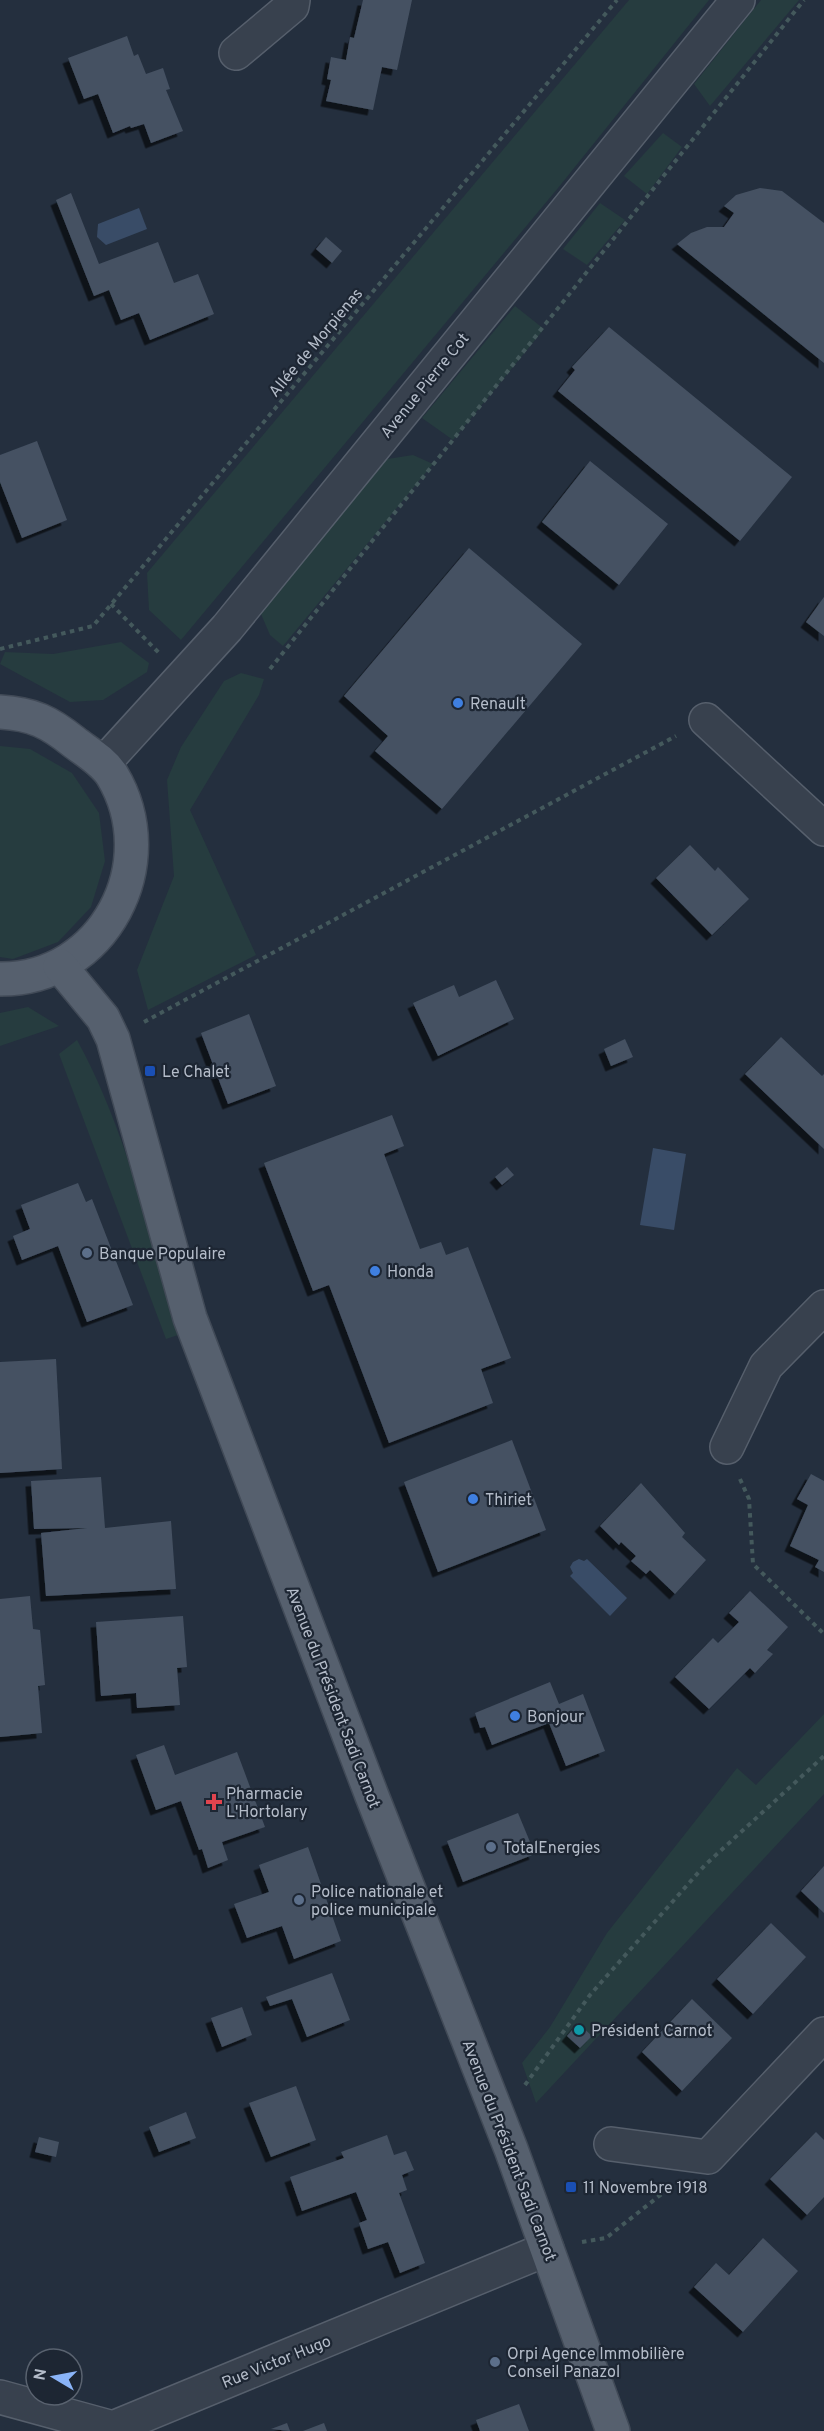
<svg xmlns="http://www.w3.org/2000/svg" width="824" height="2431" font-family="Overpass,sans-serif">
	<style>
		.green { fill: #263c3f }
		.water { fill: #394c67 }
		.building { fill: #455162; filter: url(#shadow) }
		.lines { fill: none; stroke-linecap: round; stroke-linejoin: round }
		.minor-casing { stroke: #565f6c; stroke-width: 36 }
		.major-casing { stroke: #414a57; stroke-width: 36 }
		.path { stroke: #44595c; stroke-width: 4; stroke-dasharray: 4.5 4.5; stroke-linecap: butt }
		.minor { stroke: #38414e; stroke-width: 33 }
		.major { stroke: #56606e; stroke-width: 33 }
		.shop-dot { fill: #3f7fe0; stroke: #1d2633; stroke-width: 2 }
		.transit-dot { fill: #1a4fb4; stroke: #1d2633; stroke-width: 2 }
		.service-dot { fill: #5c6f8a; stroke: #1d2633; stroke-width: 2 }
		.health-dot { fill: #e0444e; stroke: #1d2633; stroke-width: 2 }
		.culture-dot { fill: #0f9aa8; stroke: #1d2633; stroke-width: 2 }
		.labels { text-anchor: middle; stroke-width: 4.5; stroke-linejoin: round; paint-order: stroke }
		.street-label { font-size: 16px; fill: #b4bcc9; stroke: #1d2633 }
		.poi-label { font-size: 16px; fill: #b4bcc9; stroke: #1d2633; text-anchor: start }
	</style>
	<defs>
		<filter id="shadow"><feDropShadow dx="-5.5" dy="5.5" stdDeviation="0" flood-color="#0009"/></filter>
	</defs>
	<rect width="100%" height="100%" fill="#242f3e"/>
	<g class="green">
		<polygon points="629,0 709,0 558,188 181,640 149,610 147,573"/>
		<polygon points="761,0 799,0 710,106 694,84"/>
		<polygon points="663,133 682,147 647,194 624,176"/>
		<polygon points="600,203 625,220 587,265 563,249"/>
		<polygon points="515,306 544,329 453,440 422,418"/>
		<polygon points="413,455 433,464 283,646 270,635 261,614 381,460"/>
		<polygon points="121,642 149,663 147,672 103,700 70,702 0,664 5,652 53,654"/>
		<polygon points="241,673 264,679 259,695 190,810 256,955 148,1010 137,970 174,876 167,780 181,747 224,681"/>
		<polygon points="0,746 30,749 72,773 99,813 105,861 91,907 58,942 13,959 0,957"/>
		<polygon points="28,1007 59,1026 0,1046 0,1013"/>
		<path d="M77 1040C127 1131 150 1235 178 1335L166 1339 59 1054Z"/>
		<polygon points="824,1714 824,1794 536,2103 522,2063 550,2027 607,1933 737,1768 756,1785"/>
	</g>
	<g class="water">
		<polygon points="139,208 147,229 106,245 97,237 98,224"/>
		<polygon points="653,1148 686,1154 674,1230 640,1225"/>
		<polygon points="579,1559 584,1561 587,1559 627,1598 610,1616 570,1576 573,1573 570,1567 573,1562"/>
	</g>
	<g class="building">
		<polygon points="363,0 412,0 397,70 382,67 373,110 326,101 331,80 327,79 331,57 346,60 350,37 354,38"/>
		<polygon points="127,36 134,56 138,54 146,74 163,68 170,89 166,90 183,131 151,143 144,124 131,128 130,126 113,133 98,94 84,99 68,58"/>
		<polygon points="760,188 782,191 824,223 824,363 677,244 691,233 707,227 724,227 734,213 724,206 736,195"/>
		<polygon points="71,193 99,264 158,242 174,283 198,274 214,314 150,340 139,313 121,320 109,290 94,296 56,200"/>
		<polygon points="326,237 342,251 332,263 316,249"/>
		<polygon points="609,327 792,477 740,541 558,391 575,370 572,367"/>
		<polygon points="37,441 67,520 22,538 0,482 0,455"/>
		<polygon points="590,461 668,524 619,585 542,522"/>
		<polygon points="469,548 582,644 442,809 375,751 388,736 344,696"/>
		<polygon points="824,597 824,636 806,622"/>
		<polygon points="690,845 715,871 718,867 749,899 712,935 656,878"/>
		<polygon points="496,980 514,1019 438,1056 413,1003 454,985 459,997"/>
		<polygon points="249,1014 276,1086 228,1104 201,1033"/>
		<polygon points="781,1037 822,1076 824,1074 824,1149 745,1074"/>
		<polygon points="625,1039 633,1057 611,1066 604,1049"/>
		<polygon points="392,1115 404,1146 384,1154 420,1249 441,1242 446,1255 468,1247 511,1358 481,1369 493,1403 389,1443 329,1285 313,1291 264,1163"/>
		<polygon points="507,1167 514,1175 502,1185 495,1177"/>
		<polygon points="78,1183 86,1202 92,1199 133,1305 87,1322 58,1246 22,1260 13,1236 30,1229 21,1205"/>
		<polygon points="56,1359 62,1469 0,1473 0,1362"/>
		<polygon points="512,1440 546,1530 438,1572 404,1482"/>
		<polygon points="811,1474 824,1481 824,1572 815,1567 819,1560 790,1546 808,1505 797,1499"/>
		<polygon points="101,1477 105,1528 171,1521 176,1589 46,1596 41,1533 87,1528 34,1529 31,1481"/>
		<polygon points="641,1483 685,1533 682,1537 706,1560 675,1594 650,1570 646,1574 631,1561 636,1556 621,1542 619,1545 600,1526"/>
		<polygon points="750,1591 788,1627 767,1650 773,1654 755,1673 750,1668 709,1709 675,1677 713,1638 718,1643 739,1622 729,1613"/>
		<polygon points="30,1596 33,1629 40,1630 45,1685 38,1686 42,1733 0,1737 0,1599"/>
		<polygon points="183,1616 187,1667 177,1668 180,1705 137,1708 136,1693 101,1696 96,1622"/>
		<polygon points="550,1682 559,1704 583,1694 605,1751 566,1766 549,1723 492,1745 485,1727 480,1728 475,1713"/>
		<polygon points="164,1745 175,1775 237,1752 265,1827 222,1842 228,1860 208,1868 202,1849 199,1850 181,1801 156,1810 136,1755"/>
		<polygon points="518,1813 535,1854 463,1882 447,1841"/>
		<polygon points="308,1847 341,1941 294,1959 282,1926 247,1938 234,1904 269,1892 259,1865"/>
		<polygon points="824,1866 824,1913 801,1891"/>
		<polygon points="771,1923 806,1957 753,2014 717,1979"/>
		<polygon points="332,1973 350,2020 307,2037 292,1999 270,2006 266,1997"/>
		<polygon points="692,1999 732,2038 682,2091 642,2052"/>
		<polygon points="242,2007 252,2035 222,2047 211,2018"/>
		<polygon points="578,2023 592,2036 580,2048 567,2036"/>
		<polygon points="296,2086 316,2140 271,2157 249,2103"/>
		<polygon points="186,2112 196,2138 159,2152 149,2127"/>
		<polygon points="816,2132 824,2140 824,2197 807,2215 770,2179"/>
		<polygon points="387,2135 394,2155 406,2151 414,2170 402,2175 407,2190 399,2193 425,2263 400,2273 388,2242 368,2249 359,2223 367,2220 356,2192 302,2211 290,2177 344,2158 341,2152"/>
		<polygon points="39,2137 59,2142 56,2157 35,2152"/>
		<polygon points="763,2238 798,2271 743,2332 694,2287 716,2263 729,2275"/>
		<polygon points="519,2404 529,2431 480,2431 476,2420"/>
		<polygon points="287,2423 290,2431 271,2429"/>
		<polygon points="324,2423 327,2431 303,2431"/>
	</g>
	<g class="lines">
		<defs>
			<g id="minor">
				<polyline points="236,53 292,6 293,0"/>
				<polyline points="706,720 824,829"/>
				<polyline points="103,764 227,628 738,0"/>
				<polyline points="727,1447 766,1366 824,1307"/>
				<polyline points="611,2144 708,2157 824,2034"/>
				<polyline points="0,2397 113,2428 547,2249"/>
			</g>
			<g id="major">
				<path d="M0 712C33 714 49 722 74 742 87 752 103 761 112 775 165 863 104 980 0 979"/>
				<polyline points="60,966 103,1018 113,1039 190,1318 372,1796 511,2149 613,2431"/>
			</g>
		</defs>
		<use href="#minor" class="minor-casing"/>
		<use href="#major" class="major-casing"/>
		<g class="path">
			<polyline points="111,604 159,653"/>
			<polyline points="0,649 93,626 617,0"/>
			<polyline points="270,669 804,0"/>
			<polyline points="144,1022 676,736"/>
			<polyline points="740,1479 749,1499 753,1564 824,1634"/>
			<polyline points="525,2085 590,1995 705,1865 824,1756"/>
			<polyline points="582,2242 606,2238 668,2189"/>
		</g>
		<use href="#minor" class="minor"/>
		<use href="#major" class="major"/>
	</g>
	<g class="shop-dot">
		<circle cx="458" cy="703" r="6"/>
		<circle cx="375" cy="1271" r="6"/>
		<circle cx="473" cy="1499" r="6"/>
		<circle cx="515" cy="1716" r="6"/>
	</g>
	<g class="transit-dot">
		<rect x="144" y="1065" width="12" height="12" rx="3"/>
		<rect x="565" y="2181" width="12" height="12" rx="3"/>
	</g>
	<g class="service-dot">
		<circle cx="87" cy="1253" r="6"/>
		<circle cx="491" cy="1847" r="6"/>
		<circle cx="299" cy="1900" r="6"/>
		<circle cx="495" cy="2362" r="6"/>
	</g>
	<path class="health-dot" d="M211 1793h6v6h6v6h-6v6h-6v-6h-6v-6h6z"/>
	<circle class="culture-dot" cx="579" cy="2030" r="6"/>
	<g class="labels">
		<g class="street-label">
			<text transform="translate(315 342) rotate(-50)" y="6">Allée de Morpienas</text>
			<text transform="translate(424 385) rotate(-51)" y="6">Avenue Pierre Cot</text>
			<text transform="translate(334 1697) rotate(69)" y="6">Avenue du Président Sadi Carnot</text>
			<text transform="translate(510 2150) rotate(69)" y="6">Avenue du Président Sadi Carnot</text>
			<text transform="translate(276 2361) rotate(-22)" y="6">Rue Victor Hugo</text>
		</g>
		<g class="poi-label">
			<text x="470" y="709">Renault</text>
			<text x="162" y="1077">Le Chalet</text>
			<text x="99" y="1259">Banque Populaire</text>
			<text x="387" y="1277">Honda</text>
			<text x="485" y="1505">Thiriet</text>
			<text x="527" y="1722">Bonjour</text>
			<text x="226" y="1799">Pharmacie<tspan x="226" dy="18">L'Hortolary</tspan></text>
			<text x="503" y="1853">TotalEnergies</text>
			<text x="311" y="1897">Police nationale et<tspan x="311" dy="18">police municipale</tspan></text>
			<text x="591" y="2036">Président Carnot</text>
			<text x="583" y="2193">11 Novembre 1918</text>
			<text x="507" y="2359">Orpi Agence Immobilière<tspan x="507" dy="18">Conseil Panazol</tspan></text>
		</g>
	</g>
	<g transform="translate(54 2377) rotate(280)"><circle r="28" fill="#1d2633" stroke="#59626f" stroke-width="1.5"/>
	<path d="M0-4.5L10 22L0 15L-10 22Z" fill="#8ab4f8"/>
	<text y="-9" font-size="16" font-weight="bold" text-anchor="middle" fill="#b4bcc9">N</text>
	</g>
</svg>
